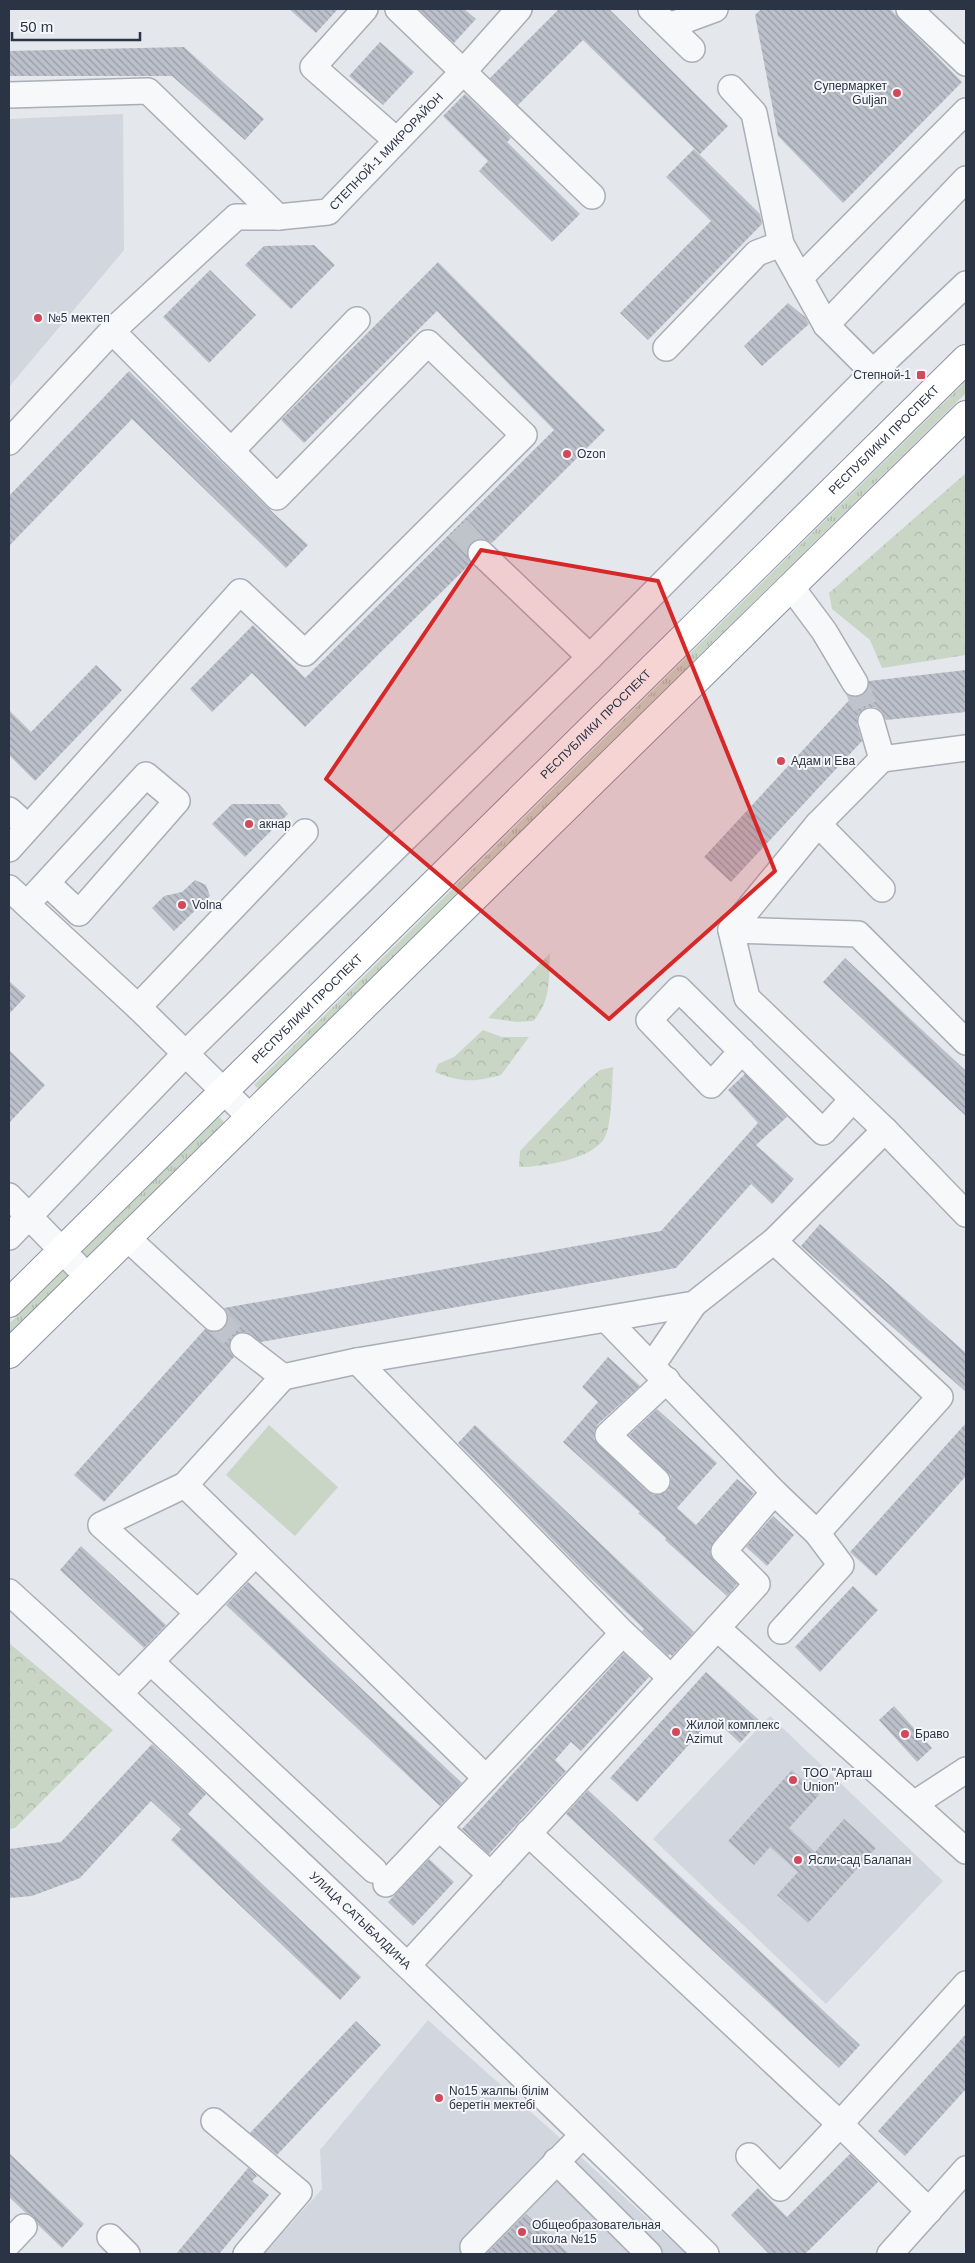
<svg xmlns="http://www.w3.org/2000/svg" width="975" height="2263" font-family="Arial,sans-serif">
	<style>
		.built { fill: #d2d6de }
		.grass { fill: url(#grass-tufts) }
		.park { fill: url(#park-crowns) }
		.garden { fill: #c9d6c5 }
		.building { fill: url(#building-back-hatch) }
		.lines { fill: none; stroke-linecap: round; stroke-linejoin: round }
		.minor-tunnel { stroke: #bfc3cb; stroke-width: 25; stroke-dasharray: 25 12; stroke-linecap: butt }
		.minor-casing { stroke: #a9aeb7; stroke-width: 28 }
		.highway-casing { stroke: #8b94a3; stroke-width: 30 }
		.minor { stroke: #f7f8fa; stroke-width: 25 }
		.highway { stroke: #fff; stroke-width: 28 }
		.marked { fill: #d62828; fill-opacity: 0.2; stroke: #d62828; stroke-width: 4; stroke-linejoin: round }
		.poi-dot { fill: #d1495b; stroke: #f4f6f9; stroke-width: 2 }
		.labels { text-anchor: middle; stroke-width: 4; stroke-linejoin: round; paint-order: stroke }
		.poi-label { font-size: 12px; fill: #2b3445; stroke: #f4f6f9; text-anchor: start }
		.street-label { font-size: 12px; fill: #2b3445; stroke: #f4f6f9 }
	</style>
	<defs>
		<pattern id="grass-tufts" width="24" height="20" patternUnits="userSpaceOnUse" patternTransform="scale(1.25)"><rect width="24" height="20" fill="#c9d6c5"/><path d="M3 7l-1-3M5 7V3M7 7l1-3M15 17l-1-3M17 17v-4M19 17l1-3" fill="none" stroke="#adb8ab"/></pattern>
		<pattern id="park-crowns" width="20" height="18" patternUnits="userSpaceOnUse" patternTransform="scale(1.25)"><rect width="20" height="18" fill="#c9d6c5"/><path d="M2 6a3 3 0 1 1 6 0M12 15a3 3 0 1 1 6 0" fill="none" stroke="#adb8ab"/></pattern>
		<pattern id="building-back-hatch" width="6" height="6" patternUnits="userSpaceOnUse" patternTransform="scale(1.25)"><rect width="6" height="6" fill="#bbc0ca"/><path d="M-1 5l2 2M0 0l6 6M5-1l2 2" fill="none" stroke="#989da6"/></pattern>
	</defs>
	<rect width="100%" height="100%" fill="#e4e7ec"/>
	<g class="built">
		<polygon points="123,114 124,250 9,387 9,119"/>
		<polygon points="770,1716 943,1881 826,2004 653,1839"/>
		<polygon points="428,2020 570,2147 686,2254 264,2254 322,2189 320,2150"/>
	</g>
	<g class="grass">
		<polygon points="966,381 966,393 259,1089 254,1085"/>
		<polygon points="219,1117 226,1124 9,1338 9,1324"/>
	</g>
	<g class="park">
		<polygon points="966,473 966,655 882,668 870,640 832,609 829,593"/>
		<path d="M550 953C549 978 551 1002 533 1021L517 1022 488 1018Z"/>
		<path d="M483 1030 502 1037H529L501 1075C474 1082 462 1083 435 1072L438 1064 454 1057Z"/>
		<path d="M613 1067C612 1085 612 1123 605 1137 593 1160 541 1167 519 1167L520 1151 588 1080 600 1070Z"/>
		<polygon points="9,1643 113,1730 15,1828 9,1829"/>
	</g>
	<polygon class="garden" points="269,1425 338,1487 295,1536 226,1475"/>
	<g class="building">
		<polygon points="289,9 338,9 316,33"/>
		<polygon points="418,9 464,9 476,19 454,43"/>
		<polygon points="559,9 609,9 728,126 700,154 583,40 518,105 490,78"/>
		<polygon points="761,9 890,9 962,82 843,203 778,136 755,15"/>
		<polygon points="380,42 414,72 383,105 349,76"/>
		<polygon points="184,47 264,119 245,140 172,76 9,76 9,51"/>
		<polygon points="465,94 511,138 507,142 580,214 552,242 479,171 488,161 443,116"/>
		<polygon points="694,149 760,214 762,224 648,340 620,313 711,221 666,177"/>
		<polygon points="314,245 335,265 291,309 245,265 264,246"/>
		<polygon points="438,262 605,430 492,543 484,539 471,543 467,550 471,563 305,727 252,673 212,712 190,689 253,625 305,678 554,430 437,311 304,443 281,420"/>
		<polygon points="210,270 256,315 209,363 163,317"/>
		<polygon points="788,303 805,317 809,324 762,366 744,346"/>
		<polygon points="129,371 267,507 308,545 286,568 132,419 9,546 9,496"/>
		<polygon points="96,665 122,690 35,781 9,755 9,710 31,732"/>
		<polygon points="966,670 966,712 886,720 881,711 875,707 867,707 861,711 857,717 857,725 862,741 731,882 704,857 852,697 862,696 867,690 869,681"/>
		<polygon points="232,804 279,804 288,814 245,857 212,824"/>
		<polygon points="195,880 206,885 210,896 174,931 152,908 164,896 182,892"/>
		<polygon points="845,958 966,1071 966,1116 823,982"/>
		<polygon points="9,981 26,996 9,1014"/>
		<polygon points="9,1050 45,1085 9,1123"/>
		<polygon points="745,1074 787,1117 756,1145 794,1179 772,1204 751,1184 676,1268 261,1342 245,1332 238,1333 232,1337 229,1344 230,1351 234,1357 104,1502 74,1475 205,1329 218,1332 225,1327 228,1314 224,1308 661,1231 758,1123 728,1090"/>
		<polygon points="820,1224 966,1353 966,1392 801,1246"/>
		<polygon points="608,1357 640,1386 598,1424 594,1432 594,1439 647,1491 654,1495 667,1491 671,1484 671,1476 629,1435 657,1409 717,1463 677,1508 696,1525 737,1479 754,1493 710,1548 714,1561 737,1584 727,1596 665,1540 666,1538 638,1513 640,1512 563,1442 598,1402 582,1387"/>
		<polygon points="966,1423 966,1476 876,1576 850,1552"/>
		<polygon points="475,1425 694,1632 672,1656 670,1654 668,1656 642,1631 644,1629 583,1571 458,1443"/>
		<polygon points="773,1516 794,1535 767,1566 746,1547"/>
		<polygon points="81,1546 166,1625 144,1648 60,1570"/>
		<polygon points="248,1582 462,1783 440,1806 226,1605"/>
		<polygon points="853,1586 878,1610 820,1672 795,1647"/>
		<polygon points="624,1653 649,1677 581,1751 571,1742 555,1760 566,1771 489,1854 462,1829"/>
		<polygon points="706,1672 760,1721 740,1743 713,1718 637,1802 610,1778"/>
		<polygon points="894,1706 932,1748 917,1762 879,1720"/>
		<polygon points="152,1744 206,1794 188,1814 361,1977 340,2000 171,1840 181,1829 151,1801 80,1878 32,1896 9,1898 9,1849 61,1842"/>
		<polygon points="792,1770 819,1795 789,1828 815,1852 844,1819 876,1848 808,1923 777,1895 798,1872 770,1847 754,1865 728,1841"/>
		<polygon points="588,1790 860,2045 839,2068 566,1814"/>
		<polygon points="429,1859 454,1882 413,1926 388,1902"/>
		<polygon points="356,2021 381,2045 277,2155 250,2133"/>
		<polygon points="966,2034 966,2089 905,2156 878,2131"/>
		<polygon points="9,2153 84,2224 62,2248 38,2225 33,2216 26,2213 9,2197"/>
		<polygon points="850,2154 878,2182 805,2254 769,2254 731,2215 758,2188 787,2217"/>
		<polygon points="248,2168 257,2176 252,2181 269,2195 219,2254 176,2254"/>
		<polygon points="526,2214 569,2254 486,2254"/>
	</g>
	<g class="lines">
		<g class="minor-tunnel">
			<polyline points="458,528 481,553"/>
			<polyline points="855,683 871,721"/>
			<polyline points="214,1318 243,1346"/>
		</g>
		<defs>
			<g id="minor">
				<polyline points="365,9 313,67 396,140"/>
				<polyline points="398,9 592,196"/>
				<polyline points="651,9 692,49"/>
				<polyline points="909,9 966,63"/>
				<polyline points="669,26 715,9"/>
				<polyline points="731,88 754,113 781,244 826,325 873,372"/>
				<polyline points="9,95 148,91 278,217"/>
				<polyline points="800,278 966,111"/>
				<polyline points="826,325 966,179"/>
				<polyline points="666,348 757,253 781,244"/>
				<path id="s1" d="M9 442 112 331 236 217H278L328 212 463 72 519 9"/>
				<polyline points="231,451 357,320"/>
				<polyline points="481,553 590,657"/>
				<polyline points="792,588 824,631 855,683"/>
				<polyline points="871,721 882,759 818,824 731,930 747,998 885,1130 966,1214"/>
				<polyline points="882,759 966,748"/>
				<polyline points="9,810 28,827"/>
				<polyline points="818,824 882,889"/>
				<polyline points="9,849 240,592 305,653 524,435 428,343 277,497 112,331"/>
				<polyline points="9,888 138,1007 250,1117"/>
				<polyline points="27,904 146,775 177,801 79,913 47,883"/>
				<polyline points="731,930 858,934 966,1042"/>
				<polyline points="138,1007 305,832"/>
				<polyline points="742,1051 711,1085 649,1020 679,989 823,1132 852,1100"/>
				<polyline points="9,1196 87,1276"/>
				<polyline points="9,1237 185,1054 590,657 873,372 966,284"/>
				<polyline points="126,1237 214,1318"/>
				<polyline points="774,1241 885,1130"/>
				<polyline points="607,1320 774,1492 724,1551 757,1584 717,1628"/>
				<polyline points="357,1361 623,1633 670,1677"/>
				<polyline points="653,1364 694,1304"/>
				<polyline points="283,1377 357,1361 694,1304 774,1241 940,1397 817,1533 774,1492"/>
				<polyline points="657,1481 608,1435 667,1380"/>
				<polyline points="185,1485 486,1778"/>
				<path id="s2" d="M9 1592C246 1808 476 2031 706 2254"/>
				<polyline points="198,1613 255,1554"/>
				<polyline points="781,1631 841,1565 817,1533"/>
				<polyline points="151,1662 374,1870"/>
				<polyline points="120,1693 198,1613 101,1525 185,1485 283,1377 243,1346"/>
				<polyline points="914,1804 966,1770"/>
				<polyline points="439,1828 491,1875"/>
				<polyline points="528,1833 840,2124 966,1984"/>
				<polyline points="386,1884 623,1633"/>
				<polyline points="408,1965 717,1628 966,1851"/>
				<polyline points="214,2121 299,2192 246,2254"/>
				<polyline points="749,2156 780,2188 840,2124 929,2211"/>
				<polyline points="556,2161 649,2254"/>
				<polyline points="110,2237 127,2254"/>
				<polyline points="9,2243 24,2227"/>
				<polyline points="473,2247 583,2135"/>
				<polyline points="890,2254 966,2169"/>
			</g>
			<g id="highway">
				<path id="s3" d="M9 1303 966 359"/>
				<polyline points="9,1354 966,415"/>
			</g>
		</defs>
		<use href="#minor" class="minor-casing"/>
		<use href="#highway" class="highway-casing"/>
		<use href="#minor" class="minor"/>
		<use href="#highway" class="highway"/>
	</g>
	<path class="marked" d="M481 550 658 581 775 871 609 1019 326 779Z"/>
	<g class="poi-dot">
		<circle cx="897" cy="93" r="5"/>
		<circle cx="38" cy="318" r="5"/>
		<rect x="916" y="370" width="10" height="10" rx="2.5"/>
		<circle cx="567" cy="454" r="5"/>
		<circle cx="781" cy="761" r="5"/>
		<circle cx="249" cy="824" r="5"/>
		<circle cx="182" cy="905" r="5"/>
		<circle cx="676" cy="1732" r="5"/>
		<circle cx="905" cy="1734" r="5"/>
		<circle cx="793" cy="1780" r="5"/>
		<circle cx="798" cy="1860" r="5"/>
		<circle cx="439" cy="2098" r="5"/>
		<circle cx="522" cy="2232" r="5"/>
	</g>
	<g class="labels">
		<g class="poi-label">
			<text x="887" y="90" text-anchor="end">Супермаркет<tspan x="887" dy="14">Guljan</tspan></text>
			<text x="48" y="322">№5 мектеп</text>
			<text x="911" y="379" text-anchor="end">Степной-1</text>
			<text x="577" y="458">Ozon</text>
			<text x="791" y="765">Адам и Ева</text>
			<text x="259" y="828">акнар</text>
			<text x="192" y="909">Volna</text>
			<text x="686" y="1729">Жилой комплекс<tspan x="686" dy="14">Azimut</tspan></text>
			<text x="915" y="1738">Браво</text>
			<text x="803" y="1777">ТОО "Арташ<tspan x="803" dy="14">Union"</tspan></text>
			<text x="808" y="1864">Ясли-сад Балапан</text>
			<text x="449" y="2095">No15 жалпы білім<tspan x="449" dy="14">беретін мектебі</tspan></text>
			<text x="532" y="2229">Общеобразовательная<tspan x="532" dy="14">школа №15</tspan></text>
		</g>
		<g class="street-label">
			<text dy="4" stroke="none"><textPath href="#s1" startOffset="496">СТЕПНОЙ-1 МИКРОРАЙОН</textPath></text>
			<text dy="4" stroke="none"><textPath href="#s3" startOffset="1229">РЕСПУБЛИКИ ПРОСПЕКТ</textPath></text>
			<text dy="4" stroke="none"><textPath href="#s3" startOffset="824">РЕСПУБЛИКИ ПРОСПЕКТ</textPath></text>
			<text dy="4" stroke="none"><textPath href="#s3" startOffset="419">РЕСПУБЛИКИ ПРОСПЕКТ</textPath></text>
			<text dy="4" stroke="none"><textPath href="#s2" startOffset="481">УЛИЦА САТЫБАЛДИНА</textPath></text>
		</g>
	</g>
	<rect width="975" height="2263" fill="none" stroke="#2b3445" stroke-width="20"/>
	<path d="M12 32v8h128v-8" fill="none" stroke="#2b3445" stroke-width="2.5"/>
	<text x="20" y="32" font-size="15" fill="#2b3445" stroke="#f4f6f9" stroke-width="4" paint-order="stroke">50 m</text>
</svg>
